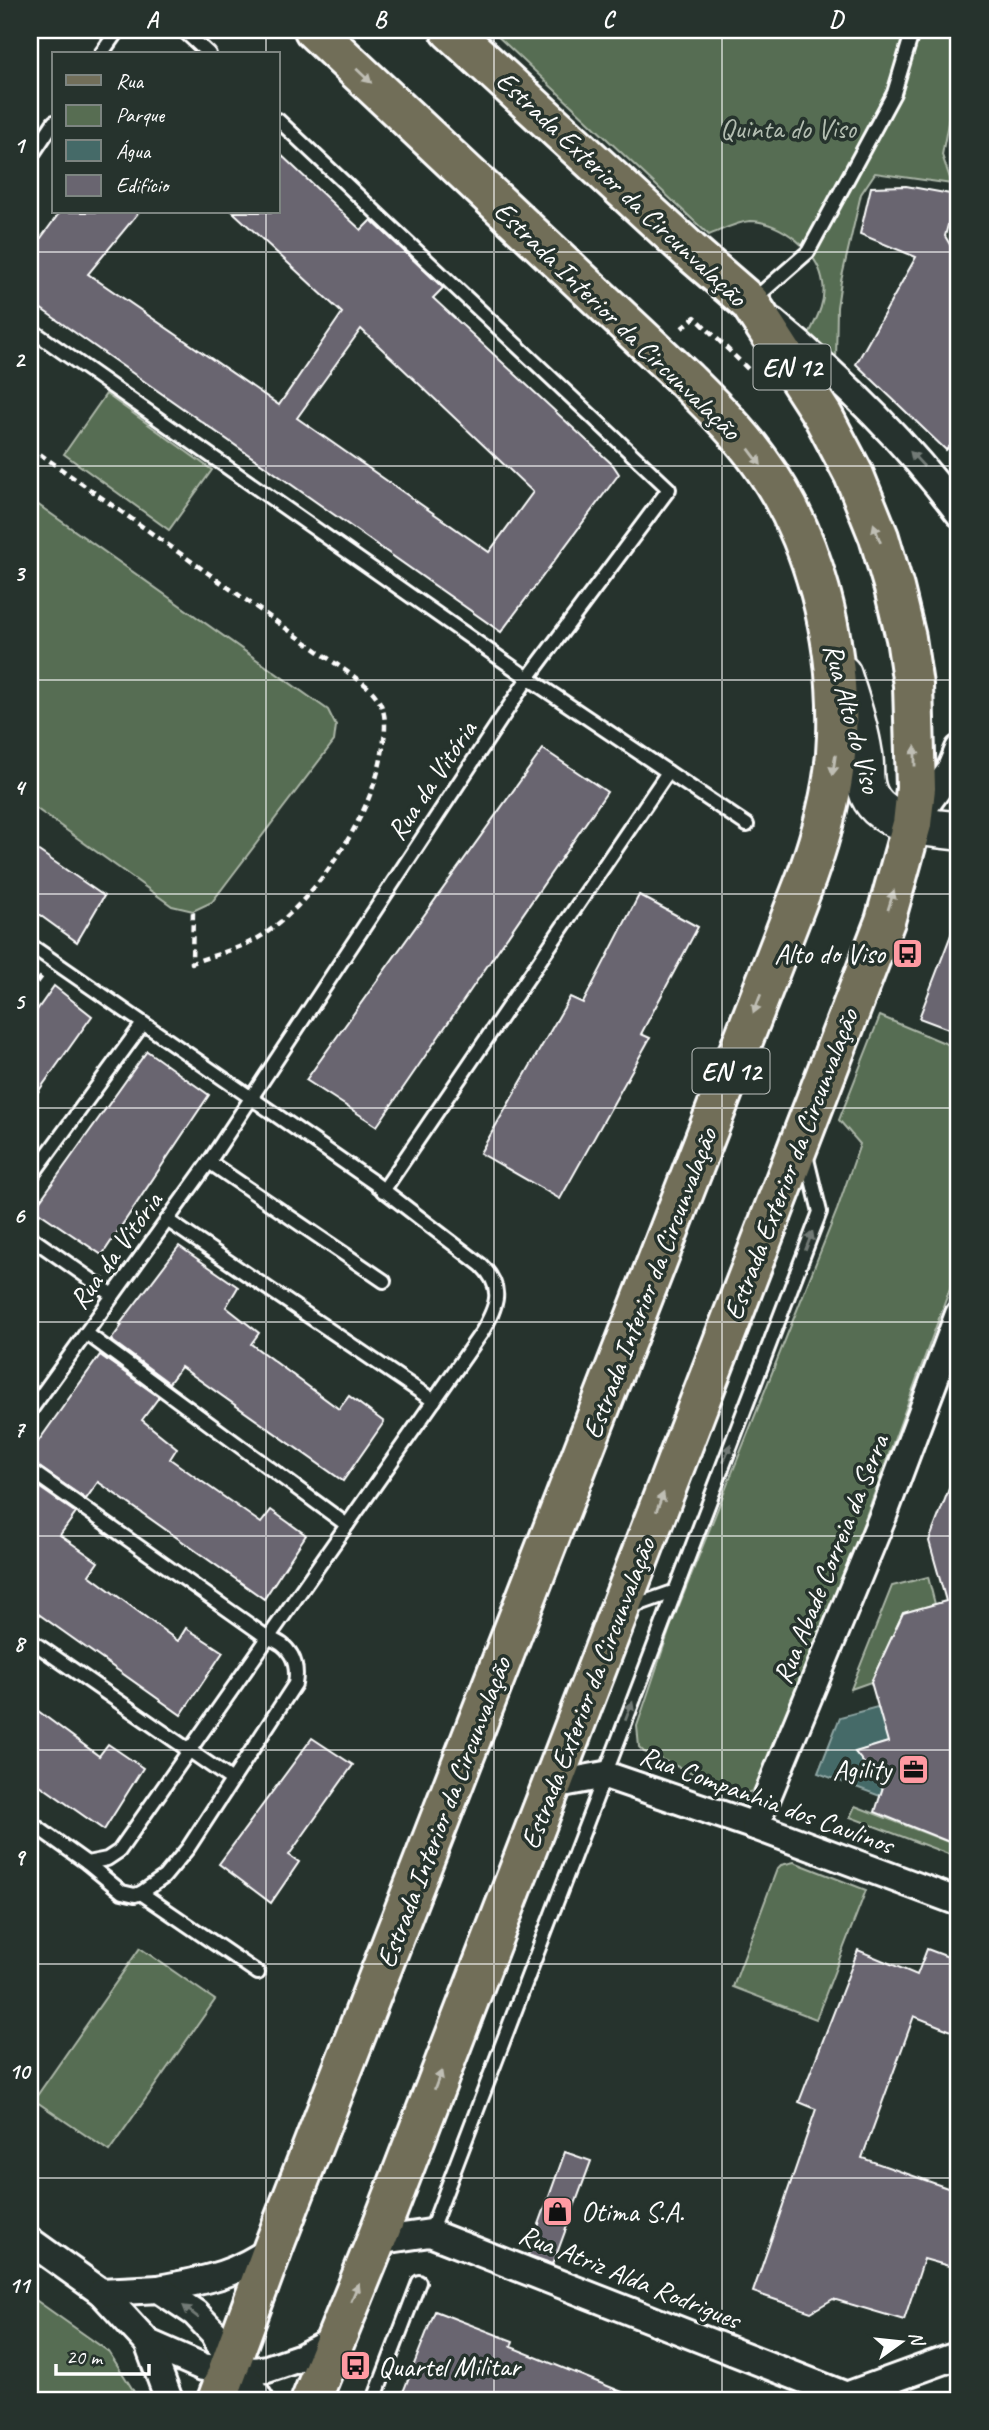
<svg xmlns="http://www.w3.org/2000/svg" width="989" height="2430" font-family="Caveat,sans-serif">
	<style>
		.green { fill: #576d52; stroke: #abb6a8; stroke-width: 2 }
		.water { fill: #456a68; stroke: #8fa6a4; stroke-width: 2 }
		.building { fill: #696570; stroke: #fff; stroke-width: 2; fill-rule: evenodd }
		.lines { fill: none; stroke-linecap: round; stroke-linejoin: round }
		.lane-casing { stroke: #fff; stroke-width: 18 }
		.street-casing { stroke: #fff; stroke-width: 32 }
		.secondary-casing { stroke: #fff; stroke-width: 42 }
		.primary-casing { stroke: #fff; stroke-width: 44 }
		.path { stroke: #fff; stroke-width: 4.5; stroke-dasharray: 7 5; stroke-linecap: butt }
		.lane { stroke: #26332d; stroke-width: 12 }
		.street { stroke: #26332d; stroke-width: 26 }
		.secondary { stroke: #26332d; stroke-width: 37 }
		.primary { stroke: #716e59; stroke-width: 38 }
		.oneway { fill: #bfbeb4 }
		.oneway2 { fill: #727a76 }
		.grid { fill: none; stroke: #fff; stroke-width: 2; stroke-opacity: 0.55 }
		.labels { text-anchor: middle; stroke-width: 7; stroke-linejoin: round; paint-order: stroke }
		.shield { fill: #26332d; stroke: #bec2c0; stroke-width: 2 }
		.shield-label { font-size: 26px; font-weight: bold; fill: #fff }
		.park-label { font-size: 28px; fill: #b3bdb1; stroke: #26332d }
		.street-label { font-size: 28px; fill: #fff; stroke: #26332d }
		.poi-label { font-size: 28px; fill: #fff; stroke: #26332d; text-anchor: end }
		.neatline { fill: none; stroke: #fff; stroke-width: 2.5 }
		.grid-label { font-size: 23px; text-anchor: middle; font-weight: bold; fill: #fff }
	</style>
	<rect width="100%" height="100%" fill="#26332d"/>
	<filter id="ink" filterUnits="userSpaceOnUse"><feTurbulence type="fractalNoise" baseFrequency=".0143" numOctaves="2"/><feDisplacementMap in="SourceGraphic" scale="14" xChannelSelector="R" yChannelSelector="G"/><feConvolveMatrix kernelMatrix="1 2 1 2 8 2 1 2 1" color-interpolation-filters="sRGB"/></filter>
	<g filter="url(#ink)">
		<g class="green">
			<path d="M491 30H959V64L942 155 952 184 875 173 861 194 841 281 837 307 836 363 809 334C817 318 826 302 823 283 819 252 781 221 750 221 737 222 722 230 709 235Z"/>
			<polygon points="106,394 212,470 169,530 64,454"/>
			<polygon points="30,499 328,710 336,726 334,741 212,902 193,911 172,906 30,804"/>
			<polygon points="880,1016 959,1049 959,1264 809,1671 761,1782 755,1790 742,1795 644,1752 639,1747 637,1726 670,1628 837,1210 860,1144 839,1120"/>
			<polygon points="928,1577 935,1604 903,1613 871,1682 851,1689 892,1586"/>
			<polygon points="855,1806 959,1846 959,1858 850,1817"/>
			<polygon points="794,1862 866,1890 816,2019 733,1987 777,1869 781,1865"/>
			<polygon points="140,1948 215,2000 109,2151 34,2100"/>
			<polygon points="30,2296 109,2352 133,2390 137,2400 30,2400"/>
		</g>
		<polygon class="water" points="959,1685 959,1720 856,1752 883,1787 880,1796 818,1773 840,1717"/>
		<g class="building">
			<path d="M278 152 361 230 371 220 443 288 433 298 613 465 619 474 501 632 30 301V253L60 212H139L88 274 279 405 342 313 233 212H278ZM361 329 533 492 489 552 297 418Z"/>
			<polygon points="906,186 956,195 945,236 959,260 959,437 946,450 856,364 916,257 860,234 871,187"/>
			<polygon points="543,749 607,792 377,1126 306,1080"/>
			<polygon points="30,845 104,896 77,942 30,908"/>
			<polygon points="639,895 698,927 641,1034 650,1038 560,1199 480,1153 570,997 583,1003"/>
			<polygon points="957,919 959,919 959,1033 919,1018"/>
			<polygon points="54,986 92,1016 30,1103 30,1020"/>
			<polygon points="147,1051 209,1095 102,1255 34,1209"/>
			<polygon points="179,1246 238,1287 226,1307 259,1333 251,1344 339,1409 349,1396 384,1422 343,1481 181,1367 169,1383 111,1340 122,1325 120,1324"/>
			<polygon points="100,1355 159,1397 142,1420 177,1448 170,1459 261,1523 271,1510 306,1535 264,1599 98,1482 86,1499 30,1461 30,1453"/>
			<polygon points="957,1468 959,1469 959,1846 875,1812 883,1787 855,1752 888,1742 871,1682 903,1613 946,1601 929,1541"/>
			<polygon points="30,1481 76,1513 60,1535 98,1562 89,1575 178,1641 186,1628 223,1652 181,1715 30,1608"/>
			<polygon points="30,1705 99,1756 108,1744 143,1768 104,1830 30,1778"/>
			<polygon points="312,1738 353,1765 289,1855 299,1862 271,1903 219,1864"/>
			<polygon points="927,1949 959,1961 959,2034 914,2016 862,2158 959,2192 959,2269 924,2259 904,2320 833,2299 811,2312 753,2292 816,2109 799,2102 858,1950 917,1975"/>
			<polygon points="565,2152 591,2161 553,2264 528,2255"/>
			<polygon points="435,2311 513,2341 511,2347 642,2400 400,2400"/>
		</g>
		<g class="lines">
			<defs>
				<g id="lane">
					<polyline points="183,30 209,54"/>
					<polyline points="101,54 118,30"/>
					<polyline points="278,120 669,489 528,678 747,825"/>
					<polyline points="30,158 54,122"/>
					<polyline points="752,301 808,252 894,93 913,30"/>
					<polyline points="30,329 528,678 209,1162 30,1411"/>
					<path d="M30 945 373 1182 481 1265C505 1288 497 1306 482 1332L119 1851 107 1859 87 1863 30 1822"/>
					<polyline points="209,1162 384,1281"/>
					<polyline points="30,1178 142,1025"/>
					<polyline points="383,1191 668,772"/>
					<polyline points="167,1220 434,1401"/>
					<polyline points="30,1237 113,1295"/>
					<polyline points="86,1333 347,1525"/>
					<path d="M30 1470 268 1638C290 1644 299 1662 295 1684L188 1848 164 1877 141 1893 135 1895 122 1892 87 1863"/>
					<polyline points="628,1608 673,1592"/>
					<polyline points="30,1640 232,1780"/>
					<polyline points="141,1893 258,1973"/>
					<polyline points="430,2233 820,1212 806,1155"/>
					<polyline points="374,2400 419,2282"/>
				</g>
				<g id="street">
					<path d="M773 322C841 378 906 442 959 513"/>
					<polyline points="914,821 949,773 959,749"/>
					<polyline points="552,1785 605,1775 755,1826 959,1902"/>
					<polyline points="755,1826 883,1516 959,1314"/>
					<polyline points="30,2241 101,2292 148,2343 203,2367 216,2369 231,2365 253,2371 267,2369 302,2357 334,2340"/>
					<polyline points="376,2241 430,2233 857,2400"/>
					<path d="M159 2289C205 2280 234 2276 273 2248"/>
					<polyline points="101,2292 159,2289 195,2313 214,2333 231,2365 250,2383 260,2400"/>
					<polyline points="148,2343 169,2400"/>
					<polyline points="846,2396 959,2355"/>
				</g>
				<path id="secondary" d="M842 674C850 699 859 725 863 752 866 764 863 777 867 789 877 825 929 828 959 831"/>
				<g id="primary">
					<path d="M217 2400 273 2248 807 876C823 831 836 783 837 736 840 641 815 536 758 459 737 430 711 405 686 380L314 30"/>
					<polyline points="311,2400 376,2241 885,921 912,824 916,788 913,685 906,638 894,588 879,537 854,475 823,416 750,303 690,251 450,30"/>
				</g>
			</defs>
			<use href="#lane" class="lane-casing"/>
			<use href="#street" class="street-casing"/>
			<use href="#secondary" class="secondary-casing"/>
			<use href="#primary" class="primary-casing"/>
			<g class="path">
				<polyline points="682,328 695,317 749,370"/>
				<path d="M30 447 356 678C366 685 376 693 381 705 387 718 385 733 383 747 375 811 319 896 266 933 245 948 216 954 192 963L193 911"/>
				<polyline points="30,992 42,976"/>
			</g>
			<use href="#lane" class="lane"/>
			<use href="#street" class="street"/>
			<use href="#secondary" class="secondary"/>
			<use href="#primary" class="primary"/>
		</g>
		<defs><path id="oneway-solid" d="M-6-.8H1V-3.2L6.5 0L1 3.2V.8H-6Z" transform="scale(1.75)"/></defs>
		<g class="oneway">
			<use href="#oneway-solid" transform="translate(364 76) rotate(43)"/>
			<use href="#oneway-solid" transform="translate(755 457) rotate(53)"/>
			<use href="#oneway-solid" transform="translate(877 533) rotate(-110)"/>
			<use href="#oneway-solid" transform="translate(915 756) rotate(-90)"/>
			<use href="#oneway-solid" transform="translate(834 765) rotate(98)"/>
			<use href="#oneway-solid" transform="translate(891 900) rotate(-73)"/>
			<use href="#oneway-solid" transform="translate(757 1004) rotate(111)"/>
			<use href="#oneway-solid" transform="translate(660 1502) rotate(-69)"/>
			<use href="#oneway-solid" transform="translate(438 2080) rotate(-69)"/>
			<use href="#oneway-solid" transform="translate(355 2292) rotate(-67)"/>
		</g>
		<g class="oneway2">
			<use href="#oneway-solid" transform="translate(917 459) rotate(-133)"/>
			<use href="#oneway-solid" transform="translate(809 1241) rotate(-69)"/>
			<use href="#oneway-solid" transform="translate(727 1453) rotate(-69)"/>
			<use href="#oneway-solid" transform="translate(629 1711) rotate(-69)"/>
			<use href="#oneway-solid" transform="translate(191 2312) rotate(-142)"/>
		</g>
	</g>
	<path class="grid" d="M266 30V54M494 30V2400M722 30V2400M266 212V2400M30 252H959M30 466H959M30 680H959M30 894H959M30 1108H959M30 1322H959M30 1536H959M30 1750H959M30 1964H959M30 2178H959"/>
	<defs>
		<symbol id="bus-square" viewBox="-11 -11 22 22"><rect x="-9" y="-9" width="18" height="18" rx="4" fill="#ff9aa2" stroke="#26332d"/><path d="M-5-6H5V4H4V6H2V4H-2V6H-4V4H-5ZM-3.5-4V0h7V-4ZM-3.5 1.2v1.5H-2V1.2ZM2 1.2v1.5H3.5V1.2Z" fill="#111"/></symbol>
		<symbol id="office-square" viewBox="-11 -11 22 22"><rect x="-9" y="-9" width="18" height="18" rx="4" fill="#ff9aa2" stroke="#26332d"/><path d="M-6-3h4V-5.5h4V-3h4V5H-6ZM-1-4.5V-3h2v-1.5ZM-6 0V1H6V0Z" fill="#111"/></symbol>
		<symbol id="shop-square" viewBox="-11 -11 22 22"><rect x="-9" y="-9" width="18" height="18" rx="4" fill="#ff9aa2" stroke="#26332d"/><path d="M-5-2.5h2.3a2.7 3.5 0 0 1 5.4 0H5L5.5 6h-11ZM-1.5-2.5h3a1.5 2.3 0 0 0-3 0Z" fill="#111"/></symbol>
	</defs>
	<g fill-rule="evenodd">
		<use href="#bus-square" x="890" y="936" width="35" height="35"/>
		<use href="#office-square" x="896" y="1752" width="35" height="35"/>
		<use href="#shop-square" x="540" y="2194" width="35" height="35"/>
		<use href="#bus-square" x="338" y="2348" width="35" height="35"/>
	</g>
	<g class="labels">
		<g class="shield">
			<rect x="753.5" y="344.5" width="77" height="45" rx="5"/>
			<rect x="692.5" y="1048.5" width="77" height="45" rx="5"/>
		</g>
		<g class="shield-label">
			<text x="792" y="376">EN 12</text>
			<text x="731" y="1080">EN 12</text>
		</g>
		<g class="park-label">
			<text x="788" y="138">Quinta do Viso</text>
		</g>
		<g class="street-label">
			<text transform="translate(622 188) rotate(43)" y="10">Estrada Exterior da Circunvalação</text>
			<text transform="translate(618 320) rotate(44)" y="10">Estrada Interior da Circunvalação</text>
			<text transform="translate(853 718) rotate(75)" y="10">Rua Alto do Viso</text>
			<text transform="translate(431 780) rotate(-56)" y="10">Rua da Vitória</text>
			<text transform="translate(790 1164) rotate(-69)" y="10">Estrada Exterior da Circunvalação</text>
			<text transform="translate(115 1250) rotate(-54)" y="10">Rua da Vitória</text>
			<text transform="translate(649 1283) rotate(-69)" y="10">Estrada Interior da Circunvalação</text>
			<text transform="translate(830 1559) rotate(-68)" y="10">Rua Abade Correia da Serra</text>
			<text transform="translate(587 1693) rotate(-69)" y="10">Estrada Exterior da Circunvalação</text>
			<text transform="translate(767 1799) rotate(20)" y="10">Rua Companhia dos Caulinos</text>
			<text transform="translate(443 1812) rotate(-69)" y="10">Estrada Interior da Circunvalação</text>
			<text transform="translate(630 2276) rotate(22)" y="10">Rua Atriz Alda Rodrigues</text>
		</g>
		<g class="poi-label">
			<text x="885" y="963">Alto do Viso</text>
			<text x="891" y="1779">Agility</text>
			<text x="581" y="2221" text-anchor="start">Otima S.A.</text>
			<text x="378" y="2376" text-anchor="start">Quartel Militar</text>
		</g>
	</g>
	<rect width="989" height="2430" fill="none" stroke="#26332d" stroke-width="77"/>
	<rect x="52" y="52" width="228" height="161" fill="#26332d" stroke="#7d8581" stroke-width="2"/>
	<rect x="66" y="75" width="35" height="10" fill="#716e59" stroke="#7d8581" stroke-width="2"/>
	<text x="116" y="88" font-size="21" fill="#ffffff">Rua</text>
	<rect x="66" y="105" width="35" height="21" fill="#576d52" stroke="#7d8581" stroke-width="2"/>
	<text x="116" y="122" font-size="21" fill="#ffffff">Parque</text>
	<rect x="66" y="140" width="35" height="21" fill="#456a68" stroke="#7d8581" stroke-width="2"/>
	<text x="116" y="158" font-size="21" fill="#ffffff">Água</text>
	<rect x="66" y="175" width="35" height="21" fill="#696570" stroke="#7d8581" stroke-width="2"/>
	<text x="116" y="192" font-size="21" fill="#ffffff">Edifício</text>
	<g transform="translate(901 2342) rotate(75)" stroke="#26332d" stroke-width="5" paint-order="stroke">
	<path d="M0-5L12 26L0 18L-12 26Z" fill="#ffffff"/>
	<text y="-10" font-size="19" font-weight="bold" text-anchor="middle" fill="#ffffff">N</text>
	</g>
	<path d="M56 2364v10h93v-10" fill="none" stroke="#ffffff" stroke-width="3.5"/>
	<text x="66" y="2364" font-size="21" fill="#ffffff" stroke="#26332d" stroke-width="5" paint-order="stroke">20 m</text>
	<rect x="38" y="38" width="912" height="2354" class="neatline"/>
	<g class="grid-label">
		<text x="152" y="27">A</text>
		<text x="380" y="27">B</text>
		<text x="608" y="27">C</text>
		<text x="836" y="27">D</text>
		<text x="19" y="153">1</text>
		<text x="19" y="367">2</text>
		<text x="19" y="581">3</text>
		<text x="19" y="795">4</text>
		<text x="19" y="1009">5</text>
		<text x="19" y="1223">6</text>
		<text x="19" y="1437">7</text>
		<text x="19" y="1651">8</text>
		<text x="19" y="1865">9</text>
		<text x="19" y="2079">10</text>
		<text x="19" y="2293">11</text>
	</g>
</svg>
